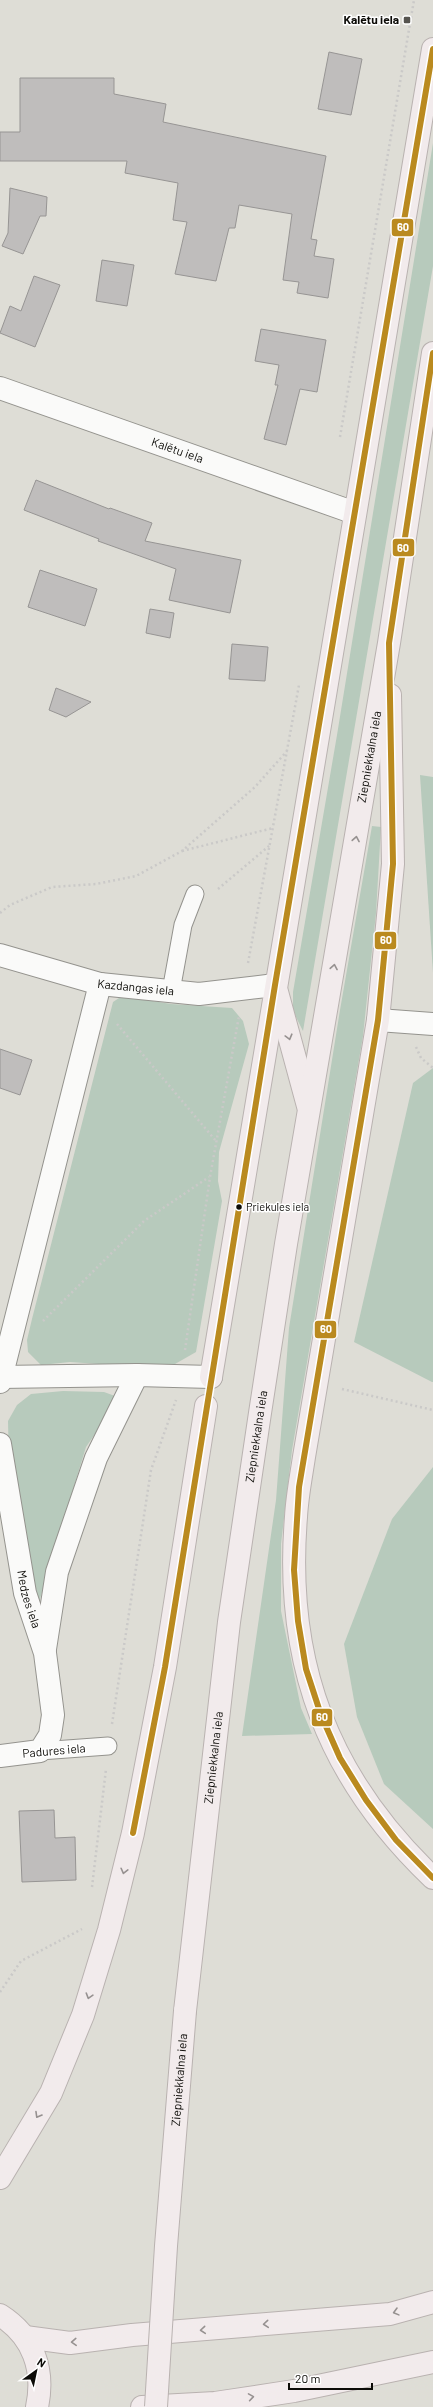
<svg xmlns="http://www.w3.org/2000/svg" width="433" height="2407" font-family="Barlow,sans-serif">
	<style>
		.green { fill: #b7cabc }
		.building { fill: #bfbdbc; stroke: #979594 }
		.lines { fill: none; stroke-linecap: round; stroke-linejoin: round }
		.lane-casing { stroke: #94938e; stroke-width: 19 }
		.street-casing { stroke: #94938e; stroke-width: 24 }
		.highway-casing { stroke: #b9b2b0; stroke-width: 24 }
		.path { stroke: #cac9c8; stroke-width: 2.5; stroke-dasharray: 2 3; stroke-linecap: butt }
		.lane { stroke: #fafaf9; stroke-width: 17 }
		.street { stroke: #fafaf9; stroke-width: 22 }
		.highway { stroke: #f2ebec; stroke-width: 22 }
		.highway-bridge-casing { stroke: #b9b2b0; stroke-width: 24; stroke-linecap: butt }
		.highway-bridge { stroke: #f2ebec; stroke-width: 22 }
		.bus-1-casing { stroke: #fff; stroke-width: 9 }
		.bus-1 { stroke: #ba8a1f; stroke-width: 6 }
		.oneway { stroke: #969190 }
		.poi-dot { fill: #56544f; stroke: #fff; stroke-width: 1.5 }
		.bus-dot { fill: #0c0b07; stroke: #fff; stroke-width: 1.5 }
		.labels { text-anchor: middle; stroke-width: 3; stroke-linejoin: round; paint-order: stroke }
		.bus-label { font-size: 11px; fill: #0c0b07; stroke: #fff; text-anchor: start }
		.poi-label { font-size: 12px; font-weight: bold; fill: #0c0b07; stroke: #fff; text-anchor: end }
		.street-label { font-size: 12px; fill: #0c0b07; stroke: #fff }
		.line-badge { stroke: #fff; stroke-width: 1.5 }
		.badge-label { font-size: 11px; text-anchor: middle; font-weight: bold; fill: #fff }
	</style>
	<rect width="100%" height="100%" fill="#deddd6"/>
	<g class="green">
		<polygon points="433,143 433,266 303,1031 293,1011 293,992 337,735"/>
		<polygon points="420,775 433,777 433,973"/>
		<polygon points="372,826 381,827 376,913 363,1036 292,1450 281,1544 281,1611 301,1708 312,1734 242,1736 276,1500 289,1328 340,1010"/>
		<polygon points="122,996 171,1004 232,1008 243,1021 249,1044 219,1152 218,1181 222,1201 196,1352 175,1364 165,1367 141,1367 70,1362 41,1365 28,1352 27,1340 32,1319 113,1002"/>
		<polygon points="433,1068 433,1382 432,1382 354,1342 413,1083"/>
		<polygon points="63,1391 104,1392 115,1396 112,1409 86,1447 39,1602 9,1465 8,1421 17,1405 31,1394"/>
		<polygon points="433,1467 433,1829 384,1784 357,1717 344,1644 392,1519"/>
	</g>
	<g class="building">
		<polygon points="329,52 362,59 351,115 318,109"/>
		<polygon points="20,78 114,78 114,94 166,104 163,122 326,156 311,239 317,240 314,256 334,259 328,298 297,293 299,282 283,280 292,214 239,205 235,228 229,228 216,281 175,274 187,222 173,220 178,183 125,173 127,161 0,161 0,132 20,132"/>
		<polygon points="10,188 47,197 46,216 40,216 23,254 2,246 8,233"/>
		<polygon points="102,260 134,265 127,306 96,301"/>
		<polygon points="34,276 60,285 35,347 0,333 10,306 21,311"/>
		<polygon points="261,329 326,340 317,392 300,389 286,445 264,439 278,385 275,385 279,365 255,361"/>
		<polygon points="36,480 109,509 110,508 152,523 145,541 241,560 230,613 169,600 176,569 98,541 99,539 24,510"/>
		<polygon points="40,570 97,589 85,626 28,607"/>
		<polygon points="150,609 174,613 170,638 146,633"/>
		<polygon points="232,644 268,647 265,681 229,679"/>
		<polygon points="56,688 91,702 66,717 49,710"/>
		<polygon points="0,1049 32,1060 20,1095 0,1088"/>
		<polygon points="54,1810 55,1838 75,1837 76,1880 22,1882 19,1811"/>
	</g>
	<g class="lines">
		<defs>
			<g id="lane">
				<polyline points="171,991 183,925 195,894"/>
				<polyline points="40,1751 108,1746"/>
			</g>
			<g id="street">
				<path id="s1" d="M0 388 355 513"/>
				<path id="s2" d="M0 955 100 984 199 994 275 985"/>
				<polyline points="378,1020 433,1024"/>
				<polyline points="0,1377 137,1375 211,1377"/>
				<polyline points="0,1382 100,984"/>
				<path id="s3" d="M0 1444 25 1593 45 1653 53 1715 50 1735 40 1751 0 1756"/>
				<polyline points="45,1649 57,1572 96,1458 137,1375"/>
			</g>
			<g id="highway">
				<path d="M390 695 393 864 378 1020 304 1457C301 1477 297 1497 296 1517 284 1663 328 1778 433 1878"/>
				<polyline points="277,992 308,1106"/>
				<polyline points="211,1377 433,49"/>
				<path id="s4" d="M185 2011 229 1622 260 1413 286 1244 389 643 433 353"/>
				<polyline points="0,2178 51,2093 83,2015 109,1930 133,1833 165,1667 206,1406"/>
				<path d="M0 2315C33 2336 45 2369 37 2407"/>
				<polyline points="25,2337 70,2343 132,2335 390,2314 433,2302"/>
				<polyline points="142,2407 215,2403 294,2391 433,2362"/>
			</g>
		</defs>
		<use href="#lane" class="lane-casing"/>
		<use href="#street" class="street-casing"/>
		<use href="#highway" class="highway-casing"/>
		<g class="path">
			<polyline points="340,437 414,0"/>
			<polyline points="182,851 273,828"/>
			<polyline points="218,889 269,846"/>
			<polyline points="0,913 10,905 52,887 96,884 136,876 182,851 255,787 287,751"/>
			<polyline points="248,963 299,685"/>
			<polyline points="117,1024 216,1141"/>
			<polyline points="416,1047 421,1058 433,1068"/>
			<polyline points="43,1321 144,1221 209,1177"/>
			<polyline points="185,1350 210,1177 239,1016"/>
			<polyline points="342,1389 433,1410"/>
			<polyline points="112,1724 151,1470 176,1400"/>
			<polyline points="92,1887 106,1769"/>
			<polyline points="0,1992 21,1961 82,1929"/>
		</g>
		<use href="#lane" class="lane"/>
		<use href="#street" class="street"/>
		<use href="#highway" class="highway"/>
		<defs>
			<g id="highway-bridge">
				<path id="s5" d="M156 2407 166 2246 185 2011"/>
			</g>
		</defs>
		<use href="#highway-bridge" class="highway-bridge-casing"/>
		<use href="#highway-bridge" class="highway-bridge"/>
		<defs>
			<g id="bus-1">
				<polyline points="433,353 389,643 393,864 378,1020 299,1487 294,1570 298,1621 306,1669 321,1715 340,1758 366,1800 396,1840 433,1878"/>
				<polyline points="133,1833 165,1667 275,985 433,49"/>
			</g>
		</defs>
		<use href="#bus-1" class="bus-1-casing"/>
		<use href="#bus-1" class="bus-1"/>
	</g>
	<defs><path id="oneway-chevron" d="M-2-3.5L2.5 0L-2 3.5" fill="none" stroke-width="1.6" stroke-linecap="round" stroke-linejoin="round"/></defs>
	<g class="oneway">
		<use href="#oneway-chevron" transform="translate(356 839) rotate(-80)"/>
		<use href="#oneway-chevron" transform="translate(334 967) rotate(-80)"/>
		<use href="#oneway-chevron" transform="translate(289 1037) rotate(75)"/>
		<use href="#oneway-chevron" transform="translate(124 1871) rotate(104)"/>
		<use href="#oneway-chevron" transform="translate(89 1996) rotate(107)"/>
		<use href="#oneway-chevron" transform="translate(38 2115) rotate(120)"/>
		<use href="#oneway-chevron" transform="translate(396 2312) rotate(165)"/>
		<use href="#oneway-chevron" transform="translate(266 2324) rotate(175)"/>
		<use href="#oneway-chevron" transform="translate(203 2330) rotate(175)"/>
		<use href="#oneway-chevron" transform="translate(74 2342) rotate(177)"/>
		<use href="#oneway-chevron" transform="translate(251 2397) rotate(-9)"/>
	</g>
	<rect class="poi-dot" x="403" y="16" width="8" height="8" rx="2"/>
	<circle class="bus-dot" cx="239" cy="1207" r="3.5"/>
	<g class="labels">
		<g class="bus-label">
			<text x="246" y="1211">Priekules iela</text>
		</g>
		<g class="poi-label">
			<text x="399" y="24">Kalētu iela</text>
		</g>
		<g class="street-label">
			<text dy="4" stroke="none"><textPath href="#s1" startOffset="188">Kalētu iela</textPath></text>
			<text dy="4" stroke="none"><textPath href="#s4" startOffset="1268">Ziepniekkalna iela</textPath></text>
			<text dy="4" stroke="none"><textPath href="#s2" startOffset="140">Kazdangas iela</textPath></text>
			<text dy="4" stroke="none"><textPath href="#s4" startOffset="579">Ziepniekkalna iela</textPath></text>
			<text dy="4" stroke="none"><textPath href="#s3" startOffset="158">Medzes iela</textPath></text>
			<text transform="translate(54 1751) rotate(-5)" y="4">Padures iela</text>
			<text dy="4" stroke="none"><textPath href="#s4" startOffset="255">Ziepniekkalna iela</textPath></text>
			<text dy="4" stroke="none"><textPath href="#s5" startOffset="328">Ziepniekkalna iela</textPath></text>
		</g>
	</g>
	<g class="line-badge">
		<rect x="391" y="218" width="23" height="19" rx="4" fill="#ba8a1f"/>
		<rect x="392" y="538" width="23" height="19" rx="4" fill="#ba8a1f"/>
		<rect x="374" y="931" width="23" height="19" rx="4" fill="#ba8a1f"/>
		<rect x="314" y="1320" width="23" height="19" rx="4" fill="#ba8a1f"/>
		<rect x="311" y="1708" width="22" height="19" rx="4" fill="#ba8a1f"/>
	</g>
	<g class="badge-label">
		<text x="403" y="231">60</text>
		<text x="403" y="552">60</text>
		<text x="386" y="944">60</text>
		<text x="326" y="1333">60</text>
		<text x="322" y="1721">60</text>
	</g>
	<g transform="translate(36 2371) rotate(33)" stroke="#ffffff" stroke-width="3" paint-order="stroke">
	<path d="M0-3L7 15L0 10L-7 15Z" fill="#0c0b07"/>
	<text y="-6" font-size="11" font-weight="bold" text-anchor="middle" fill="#0c0b07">N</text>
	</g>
	<path d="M289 2383v6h83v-6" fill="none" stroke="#0c0b07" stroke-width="2"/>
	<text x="295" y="2383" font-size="12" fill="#0c0b07" stroke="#ffffff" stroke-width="3" paint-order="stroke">20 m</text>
</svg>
